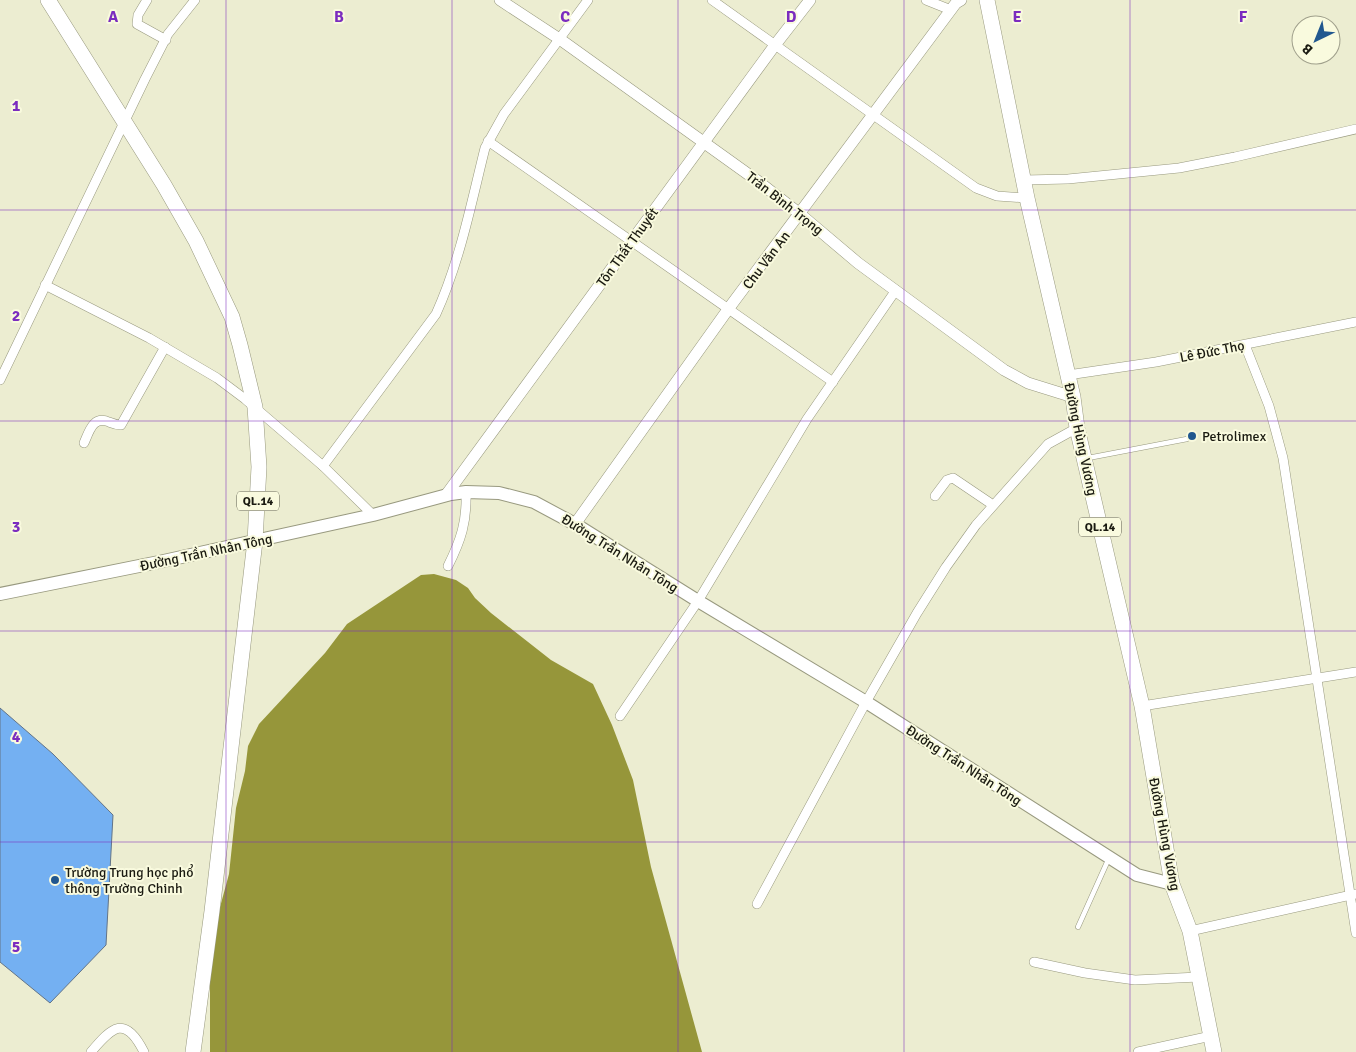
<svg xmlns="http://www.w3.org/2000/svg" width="1356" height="1052" font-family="Signika,sans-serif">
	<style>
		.water { fill: #96963a }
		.building { fill: #74b0f2; stroke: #637487 }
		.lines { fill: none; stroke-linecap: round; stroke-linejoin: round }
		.service-casing { stroke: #98997f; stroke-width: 5.5 }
		.minor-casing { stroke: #98997f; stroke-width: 10 }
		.tertiary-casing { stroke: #98997f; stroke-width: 12 }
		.secondary-casing { stroke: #98997f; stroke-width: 14 }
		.primary-casing { stroke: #98997f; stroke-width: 16 }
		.trunk-casing { stroke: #98997f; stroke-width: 16 }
		.service { stroke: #fff; stroke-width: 4.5 }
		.minor { stroke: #fff; stroke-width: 9 }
		.tertiary { stroke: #fff; stroke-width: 11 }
		.secondary { stroke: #fff; stroke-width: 12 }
		.primary { stroke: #fff; stroke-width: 15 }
		.trunk { stroke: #fff; stroke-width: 15 }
		.grid { fill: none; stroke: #7b2cbf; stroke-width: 1; stroke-opacity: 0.55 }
		.poi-dot { fill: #21578f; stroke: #f9fade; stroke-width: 2 }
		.labels { text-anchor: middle; stroke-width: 4; stroke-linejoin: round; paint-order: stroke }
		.shield { fill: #f9fade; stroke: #5d5d4e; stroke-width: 1 }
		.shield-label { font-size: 12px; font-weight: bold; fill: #1a1a11 }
		.street-label { font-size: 14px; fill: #1a1a11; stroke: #f9fade }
		.poi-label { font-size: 14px; fill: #1a1a11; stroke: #f9fade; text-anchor: start }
		.grid-label { font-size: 16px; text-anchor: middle; font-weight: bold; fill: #7b2cbf; stroke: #f9fade; stroke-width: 4; stroke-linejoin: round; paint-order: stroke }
	</style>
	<rect width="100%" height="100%" fill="#ecedd1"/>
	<polygon class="water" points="434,574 456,580 468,588 475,598 491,613 551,660 593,684 612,725 633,780 651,867 702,1052 210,1052 210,944 229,874 236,808 245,771 248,746 259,724 325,653 347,624 421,575"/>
	<polygon class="building" points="0,708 53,754 113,815 106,945 50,1003 0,962"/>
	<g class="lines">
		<defs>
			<g id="service">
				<polyline points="1088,458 1187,439"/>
				<polyline points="1078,927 1109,858"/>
			</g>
			<g id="minor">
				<polyline points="147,0 138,15 137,24 166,40"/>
				<polyline points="712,0 976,188 997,196 1027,198"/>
				<polyline points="926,0 951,10"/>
				<polyline points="488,141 833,382"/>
				<polyline points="1025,180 1068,179 1179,168 1235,157 1356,129"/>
				<polyline points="45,285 149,338 217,378 245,399 323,466 373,515"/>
				<polyline points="1245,345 1269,406 1283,458 1356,933"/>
				<polyline points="1068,375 1156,362 1356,322"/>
				<polyline points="0,380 145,79 168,34 195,0"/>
				<path d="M84 443C89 432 93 415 109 422 114 424 116 425 121 425L165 347"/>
				<path d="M323 466 436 314C460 261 471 204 485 148L504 114 588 0"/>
				<polyline points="935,496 947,480 953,478 993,505"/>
				<path d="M448 566C461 540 467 522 466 492"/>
				<polyline points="1142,706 1356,672"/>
				<polyline points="620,716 698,601 807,419 896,290"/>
				<polyline points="757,904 866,702 917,613 946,567 976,525 1048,444 1077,428"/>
				<polyline points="1190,931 1356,894"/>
				<polyline points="1034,962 1085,973 1135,980 1199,977"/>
				<path d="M91 1052C112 1027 125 1014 144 1052"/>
				<polyline points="1138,1052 1211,1036"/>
			</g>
			<g id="tertiary">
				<polyline points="500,0 561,40 759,182 800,214 858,263 1004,370 1028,383 1073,397"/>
				<polyline points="446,495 775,45 810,0"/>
				<polyline points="575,524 729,308 956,3 961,0"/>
			</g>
			<polyline id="secondary" points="0,594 159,562 373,515 451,494 466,492 499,493 534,502 575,524 698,601 866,702 1137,875 1172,884"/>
			<polyline id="primary" points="987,0 1027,198 1073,397 1077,428 1142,706 1172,884 1190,931 1214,1052"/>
			<polyline id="trunk" points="48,0 164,185 196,241 232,317 240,345 255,407 259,467 255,541 212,911 193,1052"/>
		</defs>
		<use href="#service" class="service-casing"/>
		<use href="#minor" class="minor-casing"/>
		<use href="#tertiary" class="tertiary-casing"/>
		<use href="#secondary" class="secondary-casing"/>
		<use href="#primary" class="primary-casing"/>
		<use href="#trunk" class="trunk-casing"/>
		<use href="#service" class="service"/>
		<use href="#minor" class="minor"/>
		<use href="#tertiary" class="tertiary"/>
		<use href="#secondary" class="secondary"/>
		<use href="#primary" class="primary"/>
		<use href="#trunk" class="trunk"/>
	</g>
	<path class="grid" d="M226 0V1052M452 0V1052M678 0V1052M904 0V1052M1130 0V1052M0 210H1356M0 421H1356M0 631H1356M0 842H1356"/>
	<g class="poi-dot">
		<circle cx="1192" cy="436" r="5"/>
		<circle cx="55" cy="880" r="5"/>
	</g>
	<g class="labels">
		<g class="shield">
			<rect x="237" y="491.5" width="42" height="19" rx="4"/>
			<rect x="1079" y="517.5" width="42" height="19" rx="4"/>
		</g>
		<g class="shield-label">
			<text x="258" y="505">QL.14</text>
			<text x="1100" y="531">QL.14</text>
		</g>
		<g class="street-label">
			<text transform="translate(785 203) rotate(38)" y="5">Trần Bình Trọng</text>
			<text transform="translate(627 247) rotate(-54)" y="5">Tôn Thất Thuyết</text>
			<text transform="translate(766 260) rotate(-53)" y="5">Chu Văn An</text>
			<text transform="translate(1212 351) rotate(-11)" y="5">Lê Đức Thọ</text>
			<text transform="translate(1081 439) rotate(78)" y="5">Đường Hùng Vương</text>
			<text transform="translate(206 552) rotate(-12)" y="5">Đường Trần Nhân Tông</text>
			<text transform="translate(620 553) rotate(32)" y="5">Đường Trần Nhân Tông</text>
			<text transform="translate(964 765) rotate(33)" y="5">Đường Trần Nhân Tông</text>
			<text transform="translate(1165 834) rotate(79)" y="5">Đường Hùng Vương</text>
		</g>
		<g class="poi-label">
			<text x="1202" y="441">Petrolimex</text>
			<text x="65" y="877">Trường Trung học phổ<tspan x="65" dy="16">thông Trường Chinh</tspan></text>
		</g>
	</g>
	<g class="grid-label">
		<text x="113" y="22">A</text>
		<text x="339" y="22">B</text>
		<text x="565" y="22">C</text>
		<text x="791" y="22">D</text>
		<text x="1017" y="22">E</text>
		<text x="1243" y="22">F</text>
		<text x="16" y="111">1</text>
		<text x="16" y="321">2</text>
		<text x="16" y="532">3</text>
		<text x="16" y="742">4</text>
		<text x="16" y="952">5</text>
	</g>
	<g transform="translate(1316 40) rotate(223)"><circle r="24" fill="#f9fade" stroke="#a0a08c"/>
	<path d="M0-4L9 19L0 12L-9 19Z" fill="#21578f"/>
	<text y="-8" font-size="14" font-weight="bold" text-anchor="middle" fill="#1a1a11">B</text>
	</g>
</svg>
